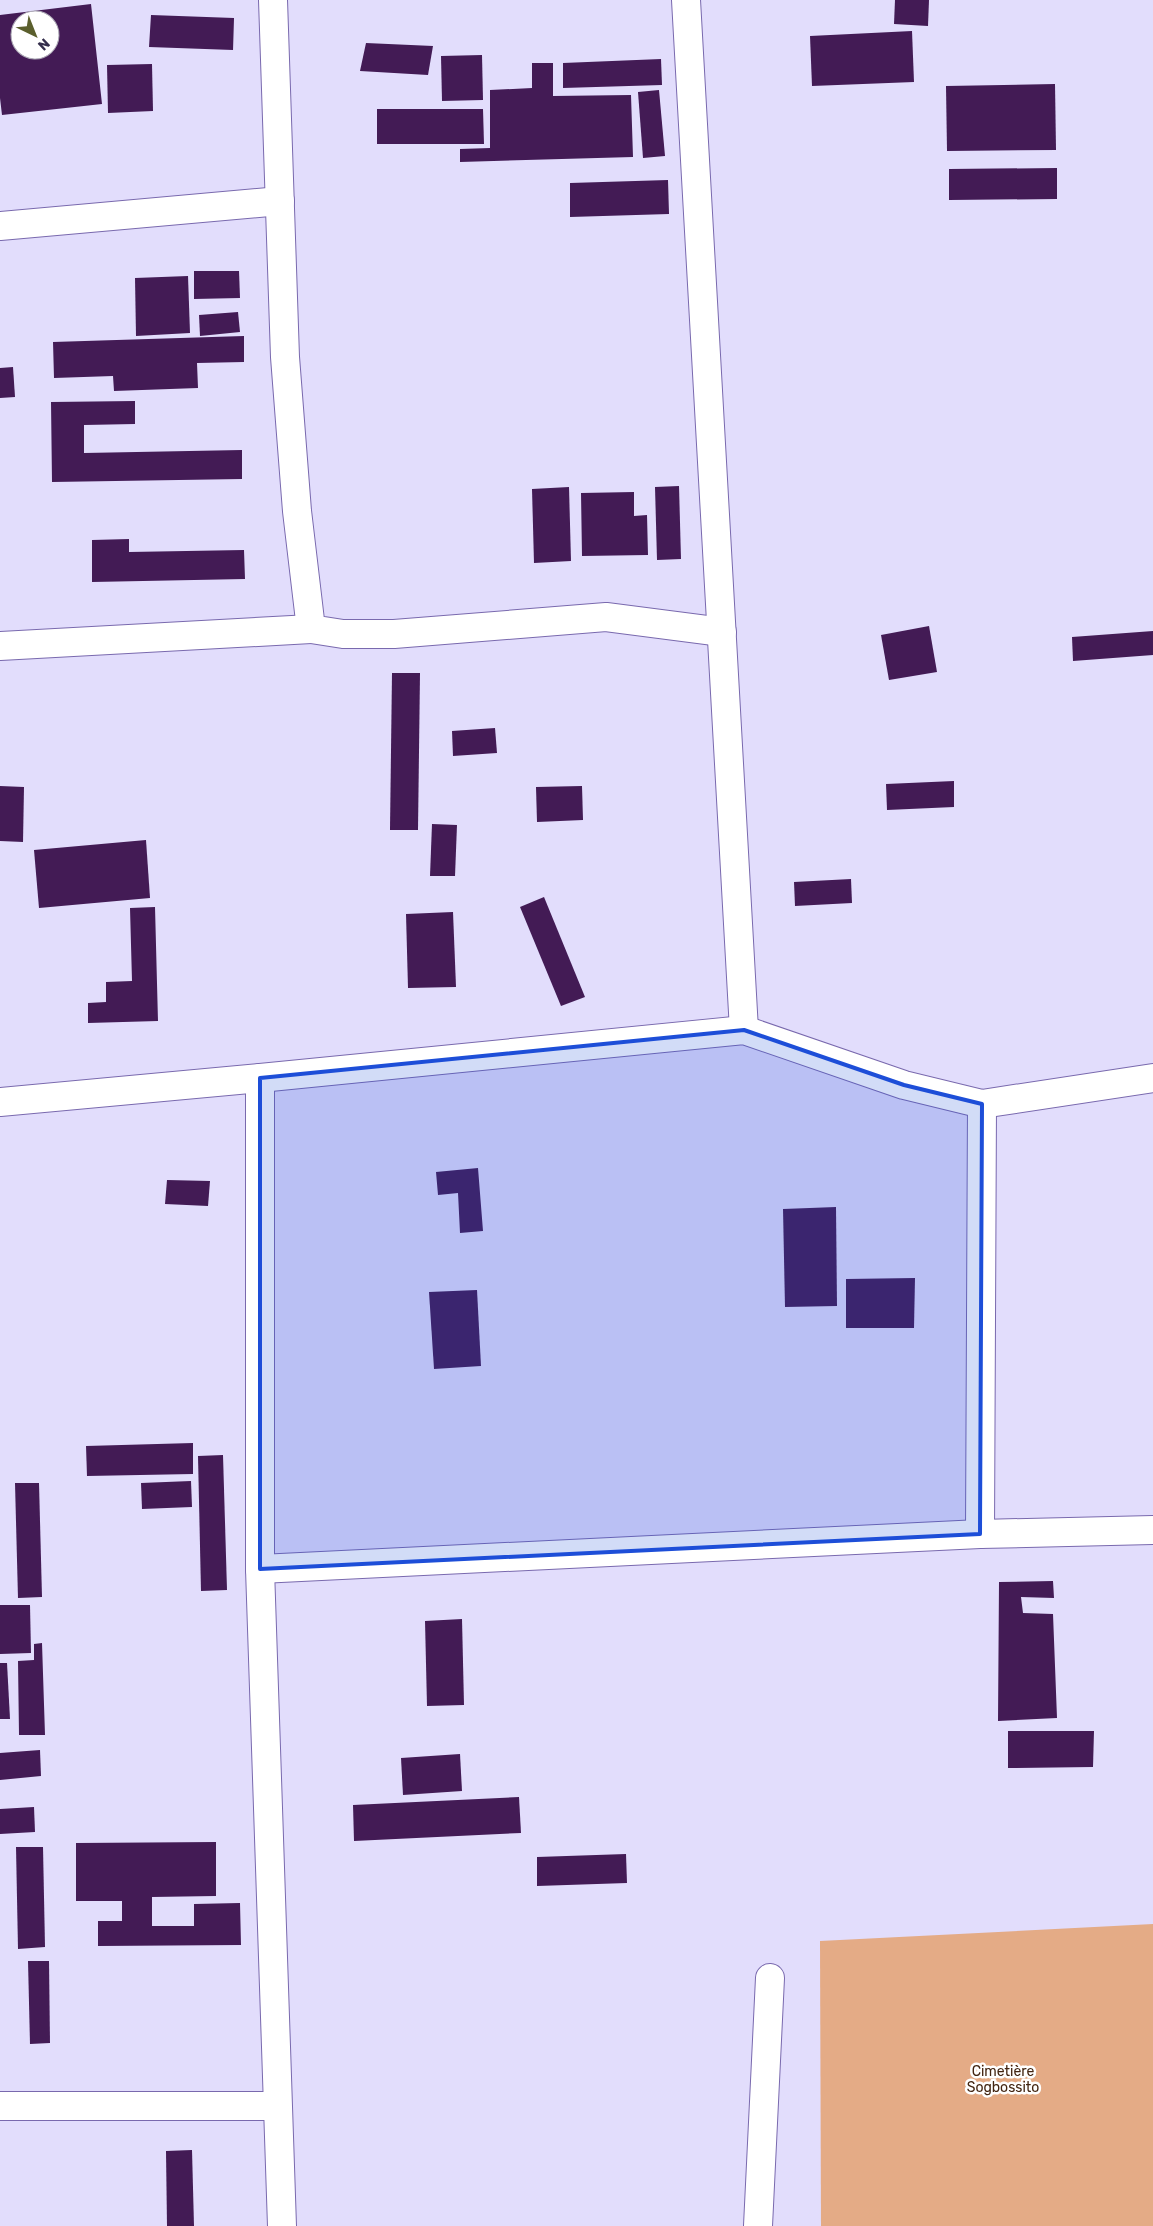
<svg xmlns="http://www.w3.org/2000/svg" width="1153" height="2226" font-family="Rubik,sans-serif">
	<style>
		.green { fill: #e4ab86 }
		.building { fill: #431b55; fill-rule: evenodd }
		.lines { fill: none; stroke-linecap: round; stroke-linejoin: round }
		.street-casing { stroke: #7969ae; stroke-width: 30 }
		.street { stroke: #fff; stroke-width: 28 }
		.marked { fill: #1d4ed8; fill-opacity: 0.2; stroke: #1d4ed8; stroke-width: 4; stroke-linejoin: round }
		.labels { text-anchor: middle; stroke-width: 5; stroke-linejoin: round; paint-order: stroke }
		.park-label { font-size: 14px; fill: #422511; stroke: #fff }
	</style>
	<rect width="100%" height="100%" fill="#e2ddfc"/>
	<polygon class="green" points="1153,1924 1153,2226 821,2226 820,1941"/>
	<g class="building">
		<polygon points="895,0 929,0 928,26 894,24"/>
		<path d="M91 4 102 104 2 115 0 98V15ZM20 20H50V50H20Z"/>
		<polygon points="151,15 234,18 233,50 149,47"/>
		<polygon points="912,31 914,82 812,86 810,36"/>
		<polygon points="366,43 433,46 428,75 360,71"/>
		<polygon points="482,55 483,100 442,101 441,56"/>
		<polygon points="661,59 662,85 563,88 563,63"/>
		<polygon points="532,63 553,63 553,96 631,95 633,157 460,162 460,149 490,148 490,90 532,88"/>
		<polygon points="152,64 153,111 108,113 107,65"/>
		<polygon points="1055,84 1056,150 947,151 946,86"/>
		<polygon points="659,90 665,156 643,158 638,92"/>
		<polygon points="377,109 483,109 484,144 377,144"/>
		<polygon points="1057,168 1057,199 949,200 949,169"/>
		<polygon points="668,180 669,214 570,217 570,183"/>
		<polygon points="194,271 239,271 240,298 194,299"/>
		<polygon points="188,276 190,333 136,336 135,278"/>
		<polygon points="238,312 240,332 200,336 199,315"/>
		<polygon points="244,336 244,362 197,363 198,388 114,391 113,376 54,378 53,342"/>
		<polygon points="13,367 15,397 0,398 0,368"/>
		<polygon points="135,401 135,424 84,425 84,453 242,450 242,479 52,482 51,402"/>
		<polygon points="679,486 681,559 657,560 655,487"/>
		<polygon points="569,487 571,561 534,563 532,489"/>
		<polygon points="634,492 634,516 647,515 648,555 582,556 581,493"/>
		<polygon points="129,539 129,552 244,550 245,579 92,582 92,540"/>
		<polygon points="929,626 937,672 889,680 881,635"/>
		<polygon points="1153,631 1153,655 1073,661 1072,637"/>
		<polygon points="392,673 420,673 418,830 390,830"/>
		<polygon points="495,728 497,753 453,756 452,731"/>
		<polygon points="954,781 954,807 887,810 886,784"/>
		<polygon points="0,786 24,787 23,842 0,841"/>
		<polygon points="582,786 583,820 537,822 536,787"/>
		<polygon points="432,824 457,825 455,876 430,876"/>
		<polygon points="146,840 150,898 39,908 34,850"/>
		<polygon points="851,879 852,903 795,906 794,882"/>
		<polygon points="544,897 585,997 561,1006 520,907"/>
		<polygon points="155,907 158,1021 88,1023 88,1003 106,1002 106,982 132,981 130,908"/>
		<polygon points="453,912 456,987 408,988 406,914"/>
		<polygon points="478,1168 483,1231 460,1233 458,1193 438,1195 436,1172"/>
		<polygon points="167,1180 210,1181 208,1206 165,1204"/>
		<polygon points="836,1207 837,1306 785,1307 783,1209"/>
		<polygon points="915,1278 914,1328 846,1328 846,1279"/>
		<polygon points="477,1290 481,1366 434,1369 429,1292"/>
		<polygon points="193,1443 193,1474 87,1476 86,1446"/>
		<polygon points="223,1455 227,1590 201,1591 198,1456"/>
		<polygon points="191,1481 192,1507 142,1509 141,1483"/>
		<polygon points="15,1483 39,1483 42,1597 18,1598"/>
		<polygon points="1053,1581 1054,1598 1021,1597 1023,1613 1053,1614 1057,1718 998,1721 999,1582"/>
		<polygon points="0,1605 30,1605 31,1653 0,1654"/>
		<polygon points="462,1619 464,1705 427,1706 425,1621"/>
		<polygon points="42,1643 45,1735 19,1735 18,1661 34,1660 34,1644"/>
		<polygon points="0,1663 7,1663 10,1719 0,1719"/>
		<polygon points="1008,1731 1094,1731 1093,1767 1008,1768"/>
		<polygon points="40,1750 41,1776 0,1780 0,1753"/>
		<polygon points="460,1754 462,1791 403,1795 401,1758"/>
		<polygon points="519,1797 521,1833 354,1841 353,1805"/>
		<polygon points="34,1807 35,1832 0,1834 0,1809"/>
		<polygon points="216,1842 216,1896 152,1897 152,1926 194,1926 194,1904 240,1903 241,1945 98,1946 98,1921 122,1921 122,1901 76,1901 76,1843"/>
		<polygon points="16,1847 43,1847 45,1947 18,1949"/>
		<polygon points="626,1854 627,1883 537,1886 537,1857"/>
		<polygon points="28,1961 49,1961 50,2043 30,2044"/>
		<polygon points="192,2150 194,2226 167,2226 166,2151"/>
	</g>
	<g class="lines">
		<defs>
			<g id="street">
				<polyline points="273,0 285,357 297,511 311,629 343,634 394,634 606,617 722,632"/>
				<polyline points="686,0 744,1030"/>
				<polyline points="0,226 280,201"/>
				<polyline points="0,646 311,629"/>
				<polyline points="260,1078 260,1569 282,2226"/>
				<polyline points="0,1102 260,1078 744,1030 904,1085 982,1104 1153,1078"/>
				<polyline points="980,1534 982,1104"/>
				<polyline points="260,1569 980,1534 1153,1530"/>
				<polyline points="0,2106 277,2106"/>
				<polyline points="758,2226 770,1978"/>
			</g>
		</defs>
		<use href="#street" class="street-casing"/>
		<use href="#street" class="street"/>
	</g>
	<path class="marked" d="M744 1030 904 1085 982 1104 980 1534 260 1569V1078Z"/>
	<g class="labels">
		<g class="park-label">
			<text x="1003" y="2076">Cimetière<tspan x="1003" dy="16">Sogbossito</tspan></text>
		</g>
	</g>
	<g transform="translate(35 35) rotate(137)"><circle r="24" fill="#ffffff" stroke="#aeabb7"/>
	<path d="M0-4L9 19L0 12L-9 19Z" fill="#5b5f2d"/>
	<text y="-8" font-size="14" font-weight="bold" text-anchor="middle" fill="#342e4c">N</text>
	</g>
</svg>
